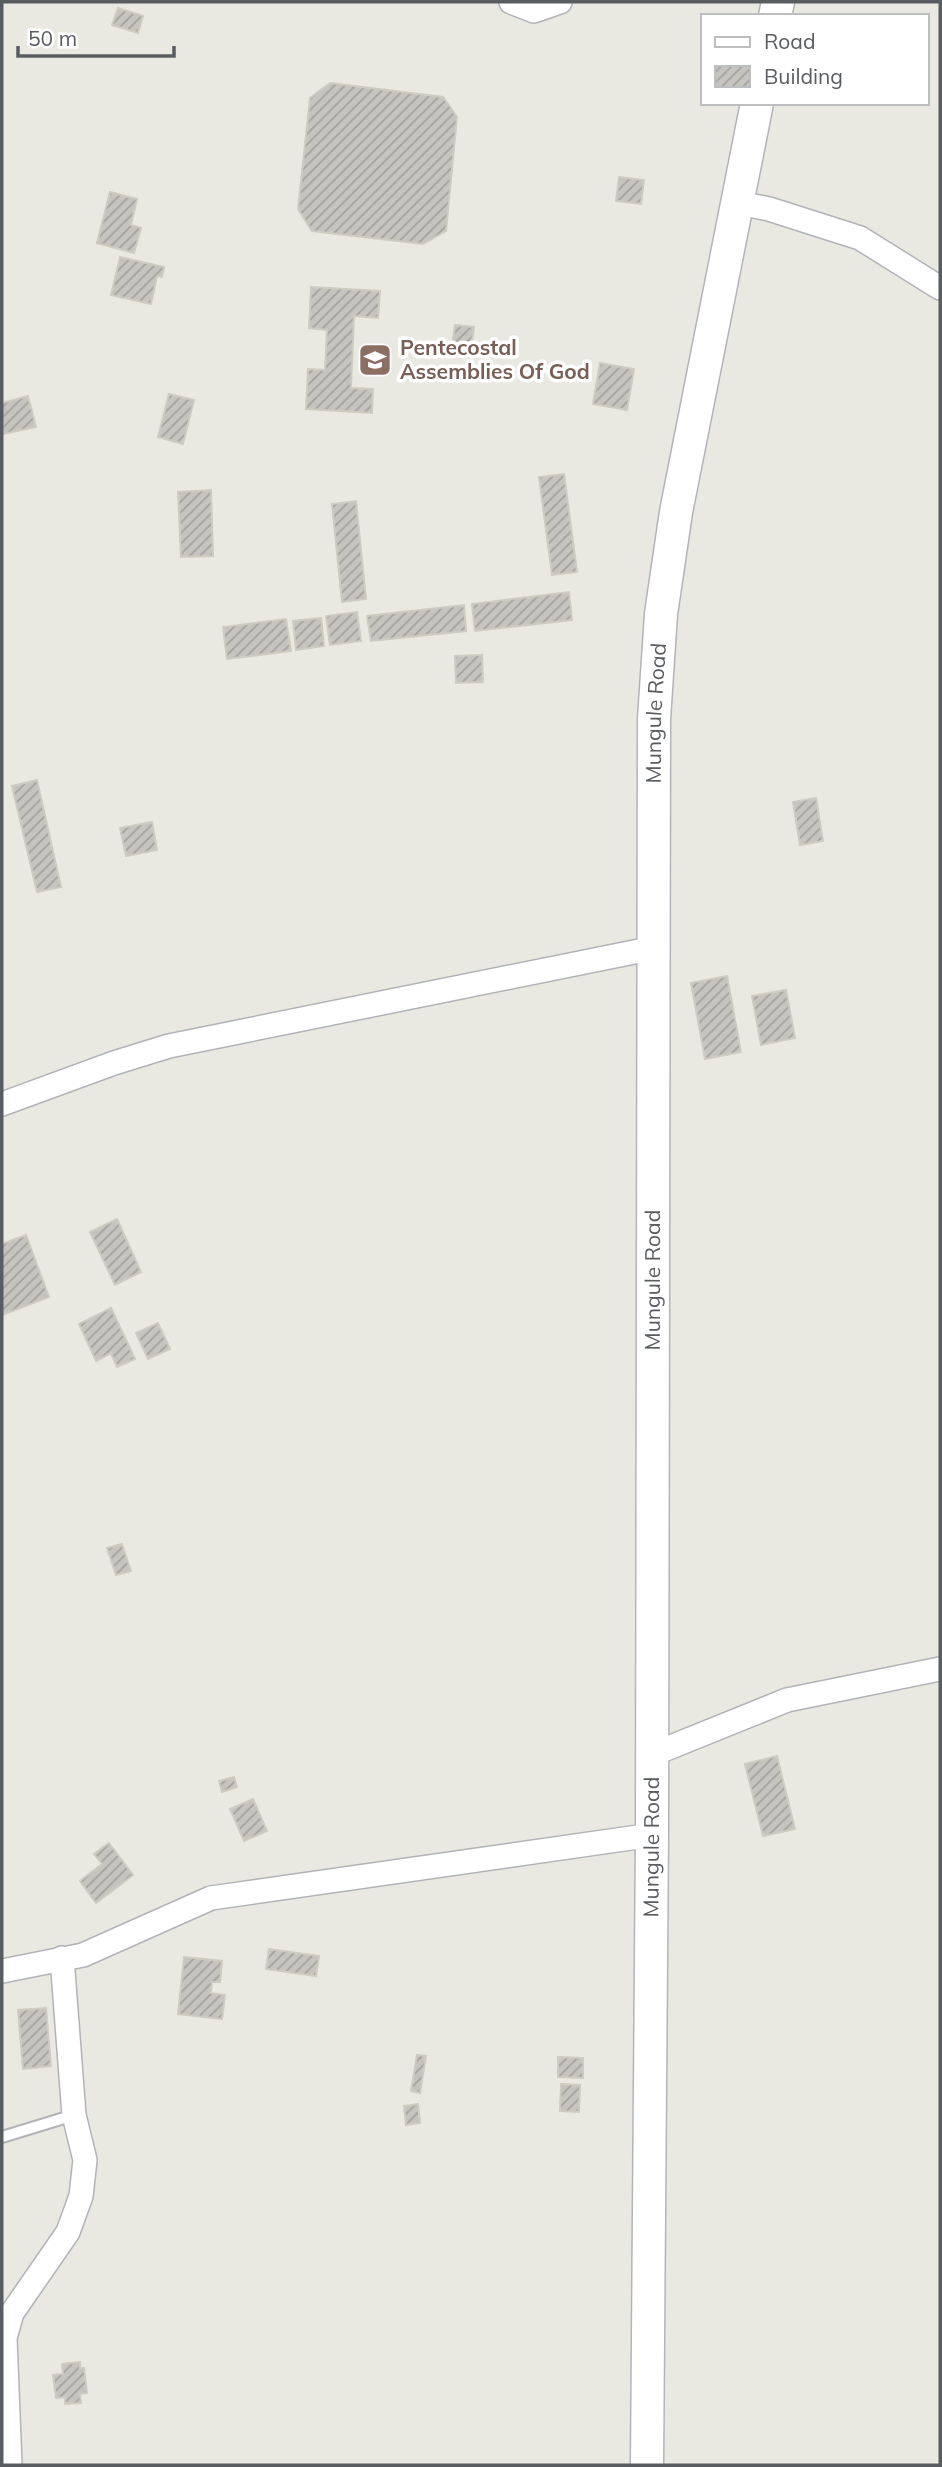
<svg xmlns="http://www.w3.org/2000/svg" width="942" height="2467" font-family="Mulish,sans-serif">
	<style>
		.building { fill: url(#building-hatch); stroke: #cecbc0; stroke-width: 2 }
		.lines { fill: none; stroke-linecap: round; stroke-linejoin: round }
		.lane-casing { stroke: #b1b3b7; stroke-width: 14 }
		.street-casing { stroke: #b1b3b7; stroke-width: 26 }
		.secondary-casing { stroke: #b3b4ba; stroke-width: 35 }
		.lane { stroke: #fff; stroke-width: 10 }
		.street { stroke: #fff; stroke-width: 23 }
		.secondary { stroke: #fff; stroke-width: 32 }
		.labels { text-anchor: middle; stroke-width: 7; stroke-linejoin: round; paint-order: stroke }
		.education-label { font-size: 21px; font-weight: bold; fill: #785e54; stroke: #fff; text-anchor: start }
		.street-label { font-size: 21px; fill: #595c60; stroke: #fff }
	</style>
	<defs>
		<pattern id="building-hatch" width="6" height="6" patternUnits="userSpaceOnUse" patternTransform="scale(1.75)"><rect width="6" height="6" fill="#c6c4be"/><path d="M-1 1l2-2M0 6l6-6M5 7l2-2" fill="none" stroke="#a4a29e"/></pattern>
	</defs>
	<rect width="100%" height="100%" fill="#eae9e1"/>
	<g class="building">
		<polygon points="118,8 143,16 138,33 112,25"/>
		<polygon points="330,83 443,97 457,117 446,231 423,244 312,231 298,209 310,98"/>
		<polygon points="619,177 644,180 641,204 616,201"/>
		<polygon points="110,192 137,199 131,225 141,228 134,253 97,243"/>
		<polygon points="120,257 164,267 162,277 157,276 151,304 111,295"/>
		<polygon points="311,287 380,291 378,318 354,316 351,388 373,389 372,413 306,409 308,369 325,370 327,330 309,328"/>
		<polygon points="455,325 474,327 470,356 451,353"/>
		<polygon points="600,363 634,369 627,410 593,404"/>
		<polygon points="169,394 194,400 183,444 158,437"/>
		<polygon points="28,396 36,427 3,434 2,403"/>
		<polygon points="564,474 577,572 552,575 539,477"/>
		<polygon points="211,490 213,556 181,557 178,492"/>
		<polygon points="356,501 366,599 342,602 332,504"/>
		<polygon points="569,592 572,620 475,631 472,604"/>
		<polygon points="464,605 466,631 371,641 367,616"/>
		<polygon points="357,612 361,641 330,645 326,616"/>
		<polygon points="321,618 324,646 296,650 293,621"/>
		<polygon points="286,619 291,651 227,659 223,627"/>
		<polygon points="482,655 483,682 456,683 455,656"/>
		<polygon points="37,780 61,887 37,892 12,786"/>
		<polygon points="816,798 823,841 800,845 793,802"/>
		<polygon points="152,822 157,850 126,856 120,828"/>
		<polygon points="727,976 741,1052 705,1059 691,983"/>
		<polygon points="786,990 795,1038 761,1045 752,996"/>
		<polygon points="117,1219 141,1272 115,1285 90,1232"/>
		<polygon points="26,1235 49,1297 2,1315 2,1244"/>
		<polygon points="111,1308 135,1359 117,1367 111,1353 96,1361 79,1324"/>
		<polygon points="158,1323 170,1349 148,1359 136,1333"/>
		<polygon points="122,1544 131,1571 116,1575 107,1548"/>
		<polygon points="777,1756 795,1829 763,1836 745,1764"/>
		<polygon points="234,1777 237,1787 222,1792 219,1781"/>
		<polygon points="253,1799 267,1831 244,1841 230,1809"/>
		<polygon points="109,1843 133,1875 96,1903 80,1881 102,1864 94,1854"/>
		<polygon points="269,1949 319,1956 316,1976 266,1969"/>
		<polygon points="184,1957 222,1961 220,1982 212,1982 211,1993 225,1995 222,2019 178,2014"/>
		<polygon points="46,2008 51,2066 23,2069 18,2010"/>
		<polygon points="417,2055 426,2056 420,2093 411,2091"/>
		<polygon points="558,2057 583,2058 583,2078 558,2077"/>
		<polygon points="561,2084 580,2085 579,2112 560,2111"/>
		<polygon points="418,2104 420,2123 406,2125 404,2106"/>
		<polygon points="80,2362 80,2368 84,2368 87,2393 80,2394 81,2403 65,2404 65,2397 56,2398 53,2375 63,2374 62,2364"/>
	</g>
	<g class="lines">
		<defs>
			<polyline id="lane" points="2,2137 74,2115"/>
			<g id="street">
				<polyline points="511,2 534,11 560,2"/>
				<polyline points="739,203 769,209 860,238 940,288"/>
				<polyline points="2,1104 114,1063 169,1046 654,948"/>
				<polyline points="651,1755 787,1700 940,1669"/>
				<polyline points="2,1971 83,1955 211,1898 652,1835"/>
				<polyline points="10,2465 5,2338 12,2313 68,2232 81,2196 85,2160 74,2115 62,1958"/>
			</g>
			<g id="secondary">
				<polyline points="775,16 778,2"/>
				<path id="s1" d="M647 2465 652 1835 654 719 661 614 676 512 757 103"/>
			</g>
		</defs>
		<use href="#lane" class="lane-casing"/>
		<use href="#street" class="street-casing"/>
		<use href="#secondary" class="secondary-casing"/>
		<use href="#lane" class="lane"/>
		<use href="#street" class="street"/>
		<use href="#secondary" class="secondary"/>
	</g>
	<defs>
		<symbol id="school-square" viewBox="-11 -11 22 22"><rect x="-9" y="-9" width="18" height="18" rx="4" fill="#8d6e63" stroke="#fff"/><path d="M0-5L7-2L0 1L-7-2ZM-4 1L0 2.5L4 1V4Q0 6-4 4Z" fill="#fff"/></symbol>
	</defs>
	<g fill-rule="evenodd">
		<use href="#school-square" x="356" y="341" width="38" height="38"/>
	</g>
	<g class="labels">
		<g class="education-label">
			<text x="400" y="355">Pentecostal<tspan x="400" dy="24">Assemblies Of God</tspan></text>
		</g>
		<g class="street-label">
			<text dy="7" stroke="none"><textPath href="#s1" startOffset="1752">Mungule Road</textPath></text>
			<text dy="7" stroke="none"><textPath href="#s1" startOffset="1185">Mungule Road</textPath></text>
			<text dy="7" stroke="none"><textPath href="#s1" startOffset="618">Mungule Road</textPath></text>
		</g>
	</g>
	<rect width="942" height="2467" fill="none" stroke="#595c60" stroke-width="7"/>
	<rect x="701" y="14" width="228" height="91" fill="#ffffff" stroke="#bdbebf" stroke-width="2"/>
	<rect x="715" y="37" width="35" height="10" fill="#ffffff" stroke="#bdbebf" stroke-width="2"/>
	<text x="764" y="49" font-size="21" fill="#595c60">Road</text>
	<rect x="715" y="66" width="35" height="21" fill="url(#building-hatch)" stroke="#bdbebf" stroke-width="2"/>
	<text x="764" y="84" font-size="21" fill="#595c60">Building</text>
	<path d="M18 46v10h156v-10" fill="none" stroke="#595c60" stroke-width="3.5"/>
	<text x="28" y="46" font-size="21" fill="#595c60" stroke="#ffffff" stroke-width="5" paint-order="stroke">50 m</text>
</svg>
